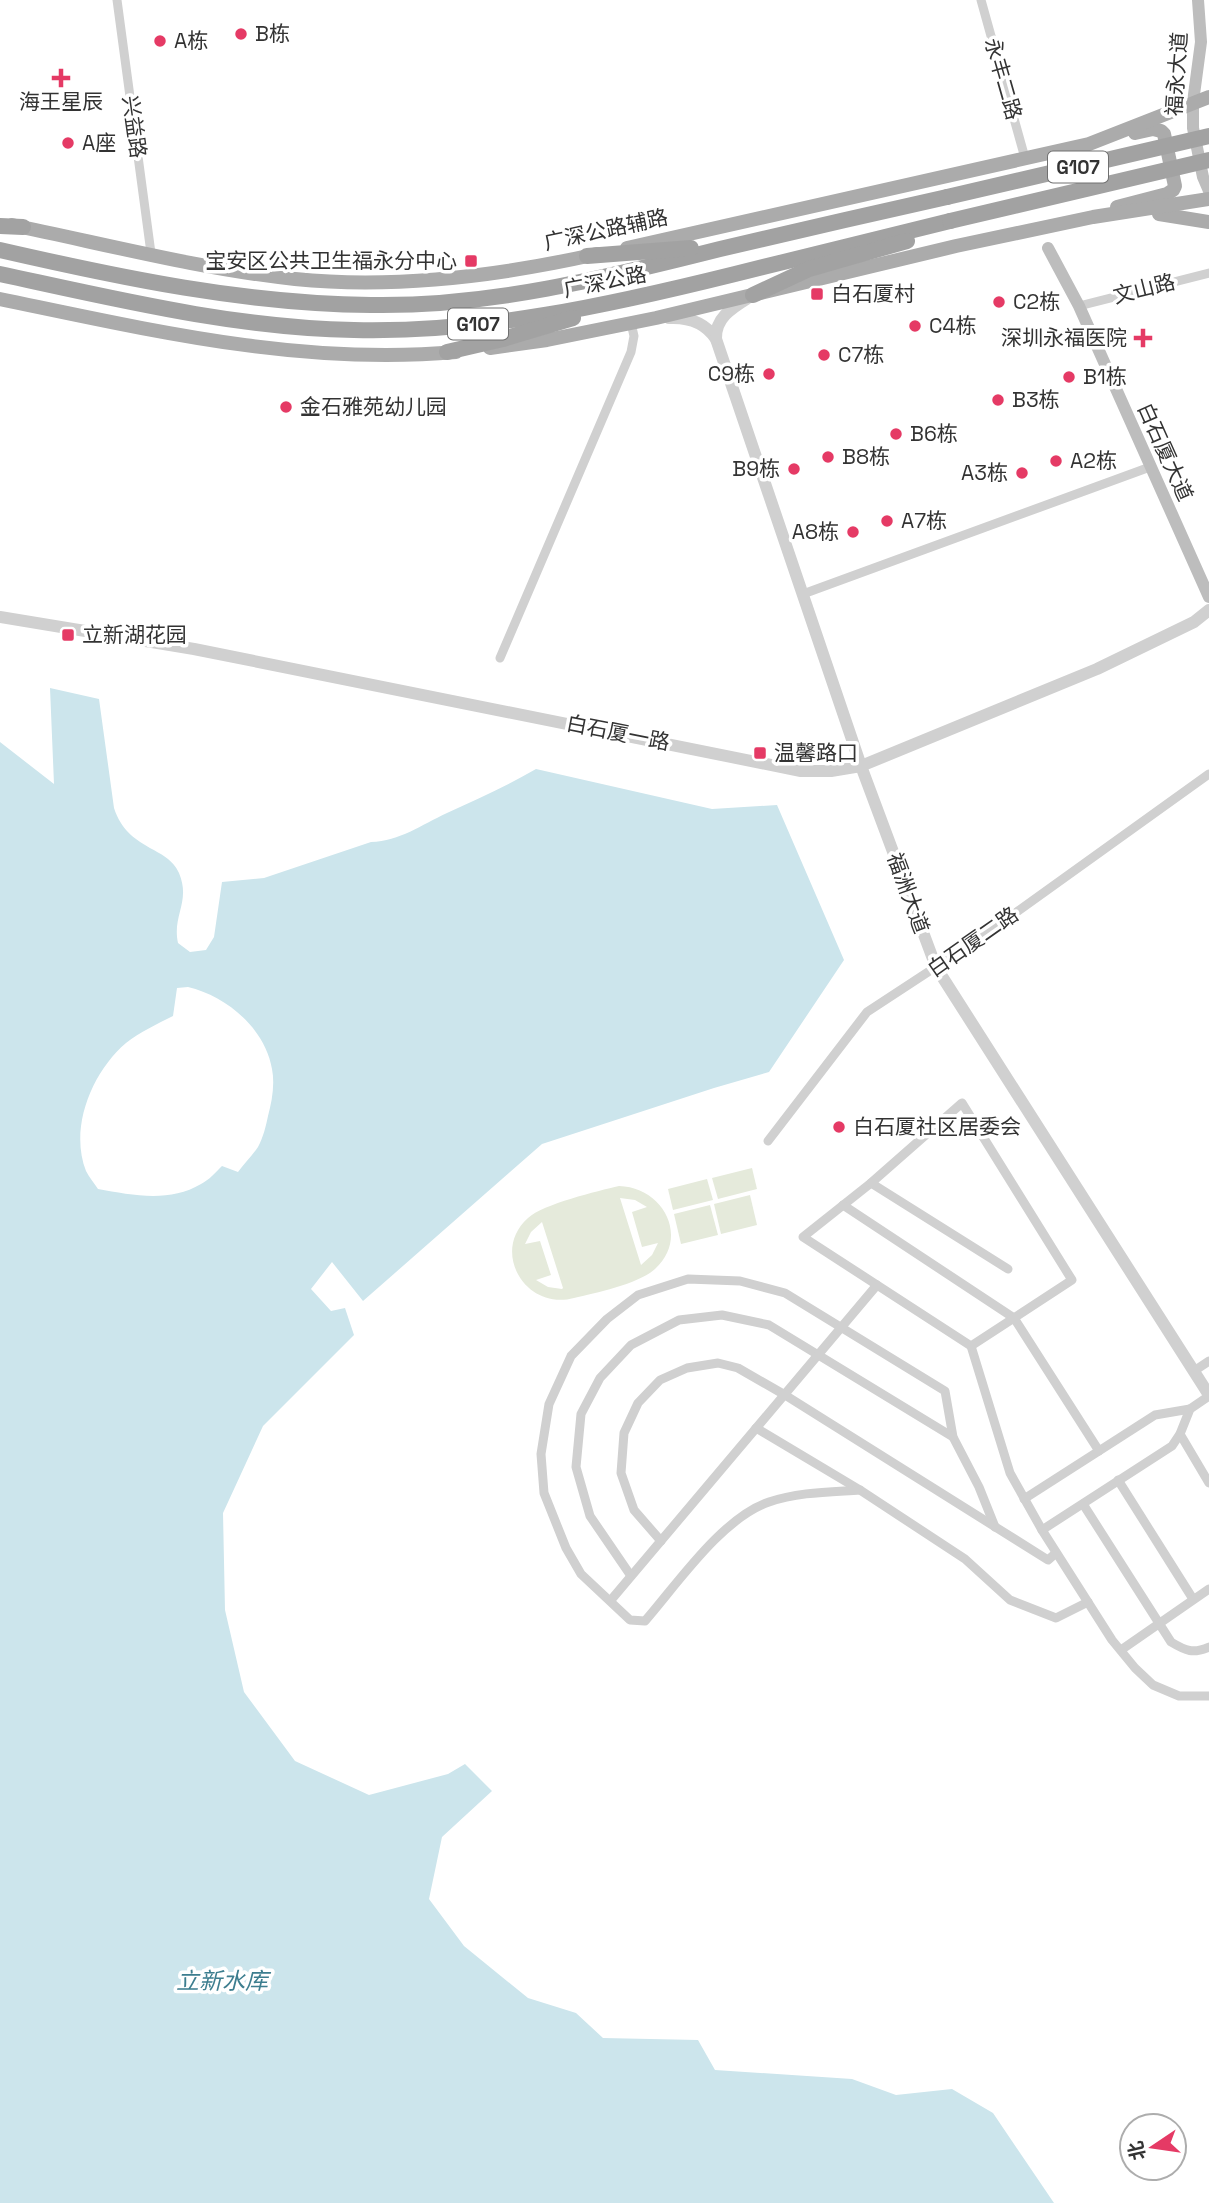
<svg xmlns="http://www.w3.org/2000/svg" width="1209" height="2203" font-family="'Space Grotesk','Noto Sans SC',sans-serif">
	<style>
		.green { fill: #e5eadb; fill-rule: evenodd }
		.water { fill: #cce5ec; fill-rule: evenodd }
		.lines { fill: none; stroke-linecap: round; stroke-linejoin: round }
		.minor { stroke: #d0d0d0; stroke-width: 9 }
		.tertiary { stroke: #d0d0d0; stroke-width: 12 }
		.secondary { stroke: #bdbdbd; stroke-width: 12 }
		.primary { stroke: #ababab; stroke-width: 14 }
		.trunk { stroke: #a2a2a2; stroke-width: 16 }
		.trunk-bridge { stroke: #a2a2a2; stroke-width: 16 }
		.poi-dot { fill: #e53a65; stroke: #fff; stroke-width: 2.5 }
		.labels { text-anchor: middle; stroke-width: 7; stroke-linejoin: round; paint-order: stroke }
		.shield { fill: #fff; stroke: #707070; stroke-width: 2 }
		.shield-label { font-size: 19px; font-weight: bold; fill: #333 }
		.poi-label { font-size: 21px; fill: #333; stroke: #fff; text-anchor: start }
		.street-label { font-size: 21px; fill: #333; stroke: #fff }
		.water-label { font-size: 23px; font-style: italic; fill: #3d7e8f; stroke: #fff }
	</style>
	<rect width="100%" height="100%" fill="#fff"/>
	<g class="green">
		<polygon points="752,1168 757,1189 718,1199 712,1178"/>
		<polygon points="707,1179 713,1200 673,1210 668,1189"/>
		<path d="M619 1186C663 1187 690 1237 655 1269 638 1284 596 1293 574 1298 526 1311 490 1252 528 1218 543 1204 598 1191 619 1186ZM620 1198 635 1200 647 1207 632 1212 642 1247 658 1243 652 1255 641 1265ZM542 1222 563 1288 562 1289 548 1287 536 1280 551 1275 540 1241 525 1244 531 1232Z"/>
		<polygon points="750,1195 757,1225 721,1234 714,1204"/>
		<polygon points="710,1205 718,1235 681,1244 674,1214"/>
	</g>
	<path class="water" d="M50 688 99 699 114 808C128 851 168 846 179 873 191 902 172 915 178 943L190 952 206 950 214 937 222 882 264 878 371 842C400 841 421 825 447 813 477 799 507 786 536 769L712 809 777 805 844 960 769 1072 714 1088 542 1144 363 1301 332 1262 311 1289 331 1311 345 1308 354 1335 263 1426 223 1513 225 1610 244 1692 295 1761 369 1795 448 1774 465 1764 492 1791 442 1837 429 1899 464 1946 528 1998 576 2013 603 2038 698 2040 715 2070 852 2079 896 2095 952 2089 993 2113 1054 2203H0V742L54 784ZM188 987C226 996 265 1028 272 1069 275 1084 272 1101 268 1116 266 1126 263 1138 258 1147 252 1156 244 1164 238 1172L222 1166C216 1172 209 1180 201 1184 169 1203 132 1195 98 1189 94 1183 89 1177 86 1171 69 1128 92 1072 126 1043 140 1032 157 1024 173 1016L177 988Z"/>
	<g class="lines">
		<g class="minor">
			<polyline points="117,0 151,253"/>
			<polyline points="981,0 1025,158"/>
			<polyline points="1079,306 1209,273"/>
			<polyline points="803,594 1150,467"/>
			<polyline points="500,658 631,352 634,336 631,323"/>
			<polyline points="768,1141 867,1012 986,934 1209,774"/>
			<polyline points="871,1183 803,1237 877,1285"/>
			<polyline points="843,1205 1014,1318 1099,1451"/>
			<polyline points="971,1346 1010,1473 1042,1530 1112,1640 1135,1668 1153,1685 1179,1696 1209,1696"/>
			<polyline points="1194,1371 1209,1361"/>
			<polyline points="756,1428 860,1490 965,1559 1010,1600 1056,1618 1088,1602"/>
			<polyline points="1180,1434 1209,1483"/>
			<polyline points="1118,1480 1193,1599"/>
			<path d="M860 1490C830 1492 798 1492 769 1502 722 1518 678 1583 645 1621L630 1620 581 1574 566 1548 544 1493 541 1454 549 1404 571 1356 607 1319 638 1295 688 1279 740 1281 785 1293 945 1391 953 1437 979 1487 995 1527"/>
			<polyline points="1024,1499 1155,1415 1190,1409"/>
			<path d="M1083 1504 1171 1642C1186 1651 1193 1654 1209 1647"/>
			<polyline points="1042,1530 1172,1446 1180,1434 1190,1409 1209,1396"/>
			<polyline points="661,1541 634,1510 621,1473 624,1433 638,1403 660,1380 687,1368 718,1363 738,1368 785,1395 1048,1560 1056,1553"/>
			<polyline points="631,1576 590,1516 576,1467 581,1414 600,1378 631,1345 679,1320 722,1315 769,1325 953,1437"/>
			<polyline points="611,1600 877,1285 971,1346 1072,1280 962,1103 871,1183 1008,1269"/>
			<polyline points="1121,1650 1209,1589"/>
		</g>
		<g class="tertiary">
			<path d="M669 318C688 317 705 322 716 339L861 766 936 967 1209 1395"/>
			<path d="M716 339C715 318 732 308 748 298"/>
			<polyline points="0,617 194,649 801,771 831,771 861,766 1097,669 1194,622 1209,610"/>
		</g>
		<g class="secondary">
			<polyline points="1198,0 1201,42 1193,102 1193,128 1203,177 1209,191"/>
			<polyline points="1048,248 1079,306 1209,597"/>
		</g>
		<g class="primary">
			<polyline points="1117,207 1167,194 1173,190 1175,186 1164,134 1161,131 1153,129 1135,133"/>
			<polyline points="1159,214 1209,222"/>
			<path d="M12 225C105 244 200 269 295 279 395 289 499 276 597 254"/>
			<polyline points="627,248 1089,144 1209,97"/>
			<path d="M0 299C150 330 301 366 456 352"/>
			<polyline points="490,348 547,340 656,318 956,246 1093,217 1209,199"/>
		</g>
		<g class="trunk">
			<polyline points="0,226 23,227"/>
			<path d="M0 250C122 278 246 304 371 305 490 307 605 278 720 249 796 231 871 214 947 197"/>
			<polyline points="587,256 691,248"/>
			<path d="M0 274C116 299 235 328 354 330 484 333 610 305 735 274 807 256 878 239 950 221"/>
			<polyline points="753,295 809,269 907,241"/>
			<polyline points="447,352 503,339 573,318"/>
		</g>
		<g class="trunk-bridge">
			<polyline points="947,197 1209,136"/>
			<polyline points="950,221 1209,160"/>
		</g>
	</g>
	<g class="poi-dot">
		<circle cx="241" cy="34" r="7"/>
		<circle cx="160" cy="41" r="7"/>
		<path d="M57.5 67.5h7v7h7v7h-7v7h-7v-7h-7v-7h7z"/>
		<circle cx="68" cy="143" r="7"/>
		<rect x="464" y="254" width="14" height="14" rx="3.5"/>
		<rect x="810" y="287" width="14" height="14" rx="3.5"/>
		<circle cx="999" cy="302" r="7"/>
		<circle cx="915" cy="326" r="7"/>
		<path d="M1139.5 327.5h7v7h7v7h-7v7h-7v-7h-7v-7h7z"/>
		<circle cx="824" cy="355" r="7"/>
		<circle cx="769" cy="374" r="7"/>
		<circle cx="1069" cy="377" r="7"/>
		<circle cx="998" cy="400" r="7"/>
		<circle cx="286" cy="407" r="7"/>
		<circle cx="896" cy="434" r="7"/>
		<circle cx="828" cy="457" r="7"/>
		<circle cx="1056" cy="461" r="7"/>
		<circle cx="794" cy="469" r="7"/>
		<circle cx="1022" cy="473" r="7"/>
		<circle cx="887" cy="521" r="7"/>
		<circle cx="853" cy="532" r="7"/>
		<rect x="61" y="628" width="14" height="14" rx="3.5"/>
		<rect x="753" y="746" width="14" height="14" rx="3.5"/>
		<circle cx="839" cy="1127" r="7"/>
	</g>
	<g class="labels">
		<g class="shield">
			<rect x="1048" y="151.5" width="60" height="31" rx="5"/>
			<rect x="448" y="308.5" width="60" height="31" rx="5"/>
		</g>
		<g class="shield-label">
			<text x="1078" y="174">G107</text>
			<text x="478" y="331">G107</text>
		</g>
		<g class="poi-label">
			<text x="255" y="41">B栋</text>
			<text x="174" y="48">A栋</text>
			<text x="61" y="109" text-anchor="middle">海王星辰</text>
			<text x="82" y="150">A座</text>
			<text x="457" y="268" text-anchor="end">宝安区公共卫生福永分中心</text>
			<text x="831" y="301">白石厦村</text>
			<text x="1013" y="309">C2栋</text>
			<text x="929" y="333">C4栋</text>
			<text x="1127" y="345" text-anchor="end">深圳永福医院</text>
			<text x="838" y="362">C7栋</text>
			<text x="755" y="381" text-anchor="end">C9栋</text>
			<text x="1083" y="384">B1栋</text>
			<text x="1012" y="407">B3栋</text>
			<text x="300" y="414">金石雅苑幼儿园</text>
			<text x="910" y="441">B6栋</text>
			<text x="842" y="464">B8栋</text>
			<text x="1070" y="468">A2栋</text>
			<text x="780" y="476" text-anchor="end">B9栋</text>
			<text x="1008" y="480" text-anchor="end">A3栋</text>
			<text x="901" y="528">A7栋</text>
			<text x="839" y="539" text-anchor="end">A8栋</text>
			<text x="82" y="642">立新湖花园</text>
			<text x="774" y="760">温馨路口</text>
			<text x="853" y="1134">白石厦社区居委会</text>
		</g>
		<g class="street-label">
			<text transform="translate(1177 74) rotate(-86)" y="7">福永大道</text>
			<text transform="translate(1003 79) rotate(74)" y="7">永丰二路</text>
			<text transform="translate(134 127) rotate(82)" y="7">兴益路</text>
			<text transform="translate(606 230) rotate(-12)" y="7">广深公路辅路</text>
			<text transform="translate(605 282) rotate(-11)" y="7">广深公路</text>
			<text transform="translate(1144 289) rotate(-14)" y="7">文山路</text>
			<text transform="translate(1165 452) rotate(66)" y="7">白石厦大道</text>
			<text transform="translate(618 733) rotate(11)" y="7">白石厦一路</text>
			<text transform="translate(908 893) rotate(70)" y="7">福洲大道</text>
			<text transform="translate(973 942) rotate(-35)" y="7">白石厦二路</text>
		</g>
		<g class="water-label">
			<text x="222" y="1989">立新水库</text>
		</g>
	</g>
	<g transform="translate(1153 2147) rotate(257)"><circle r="33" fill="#ffffff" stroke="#adadad" stroke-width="2"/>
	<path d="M0-5L12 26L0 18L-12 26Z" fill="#e53a65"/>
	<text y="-10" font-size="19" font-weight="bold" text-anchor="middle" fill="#333333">北</text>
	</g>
</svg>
